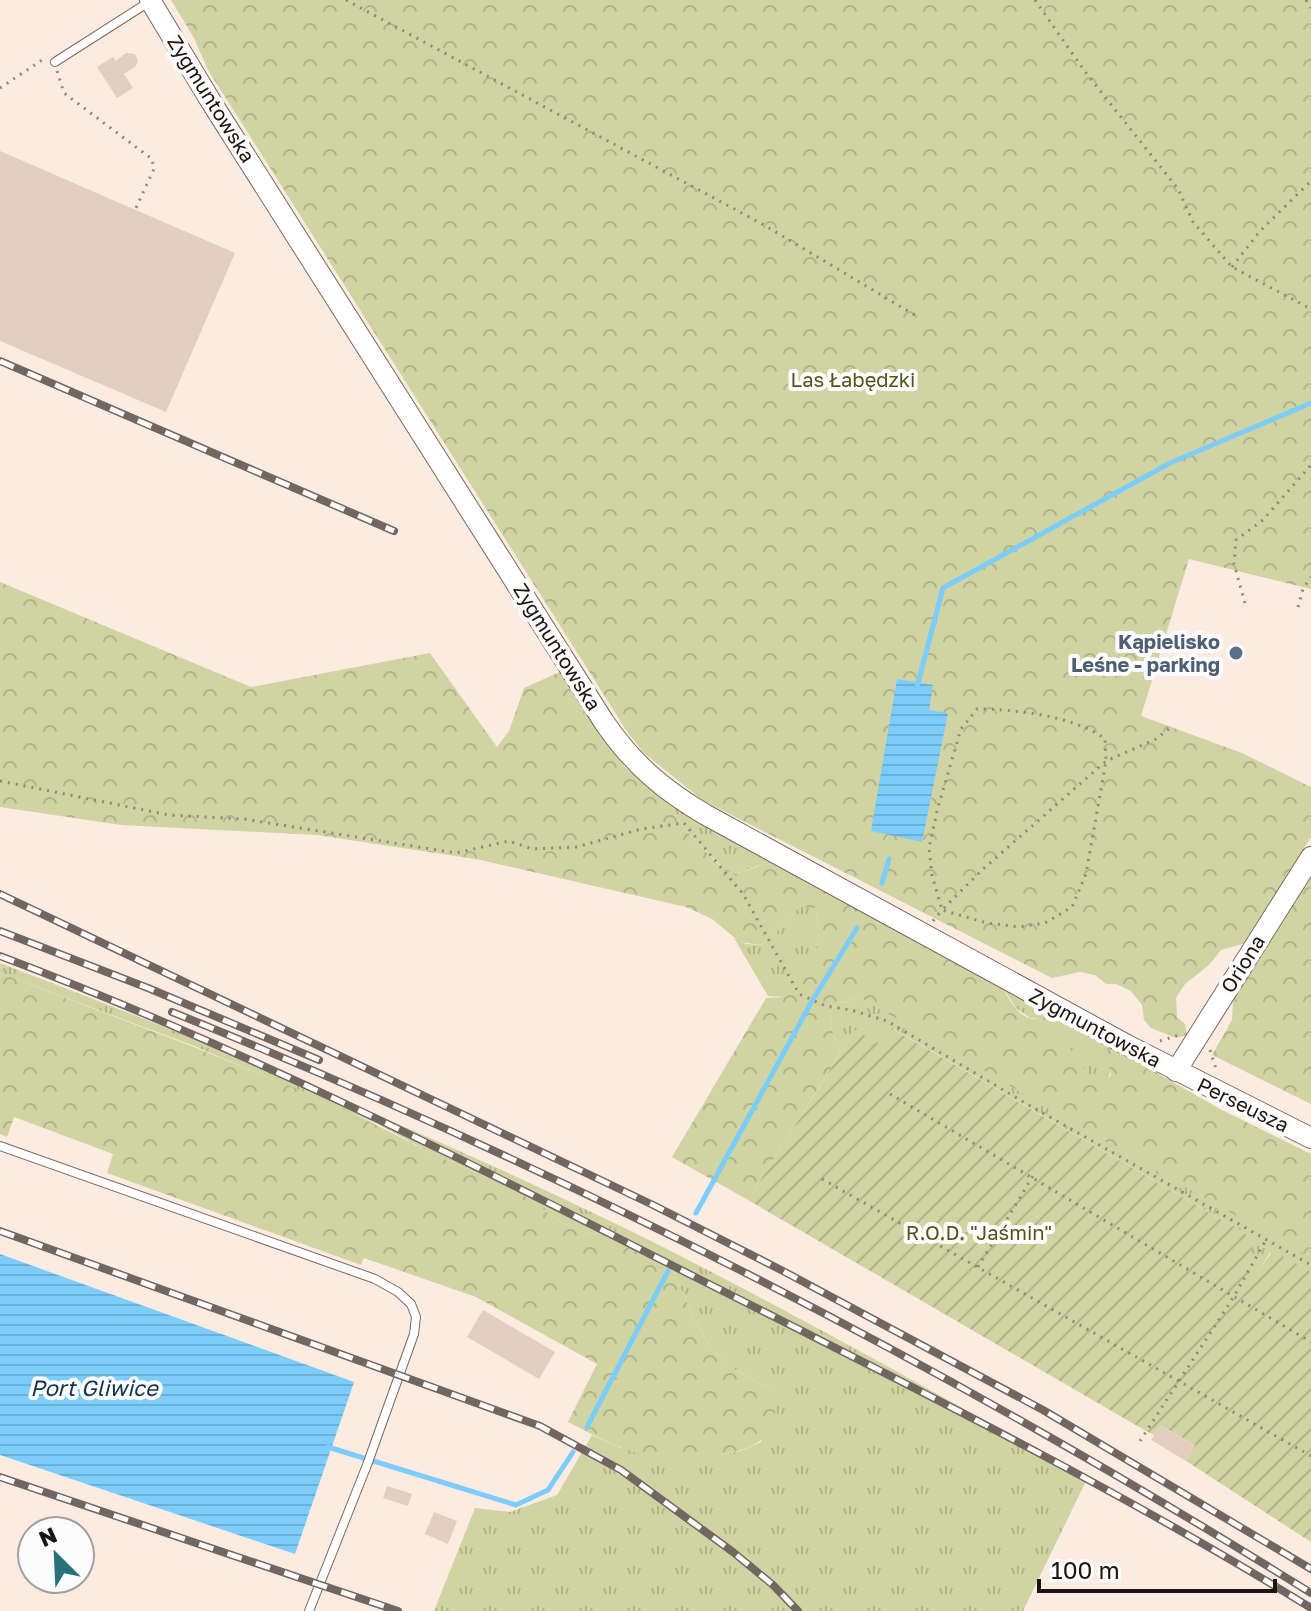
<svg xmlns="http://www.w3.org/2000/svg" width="1311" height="1611" font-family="'Golos Text',sans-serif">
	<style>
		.grass { fill: url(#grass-tufts) }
		.forest { fill: url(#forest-crowns) }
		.garden { fill: url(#garden-furrows) }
		.water { fill: url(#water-rules) }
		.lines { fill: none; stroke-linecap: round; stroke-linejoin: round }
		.stream { stroke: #7ccdfc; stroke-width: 5 }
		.building { fill: #e3cfc1 }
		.service-casing { stroke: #7c6a5e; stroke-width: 10 }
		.tertiary-casing { stroke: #7c6a5e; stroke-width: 22 }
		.path { stroke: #92867f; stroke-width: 3; stroke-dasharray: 2 6; stroke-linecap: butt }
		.service { stroke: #fff; stroke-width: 8 }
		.tertiary { stroke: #fff; stroke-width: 20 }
		.rail-casing { stroke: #716660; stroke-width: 8 }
		.rail { stroke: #fcfcfc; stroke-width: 5; stroke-dasharray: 15; stroke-linecap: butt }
		.service-dot { fill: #5c6f8a; stroke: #fcfcfc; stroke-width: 3 }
		.labels { text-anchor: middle; stroke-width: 8; stroke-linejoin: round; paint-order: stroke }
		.street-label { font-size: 20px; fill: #1b1410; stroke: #fcfcfc }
		.park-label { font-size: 20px; fill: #515419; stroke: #fcfcfc }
		.service-label { font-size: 20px; font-weight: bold; fill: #4e5e75; stroke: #fcfcfc; text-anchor: end }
		.water-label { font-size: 22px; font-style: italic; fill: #123649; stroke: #fcfcfc }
	</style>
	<defs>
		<pattern id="grass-tufts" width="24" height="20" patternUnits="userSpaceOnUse" patternTransform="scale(2)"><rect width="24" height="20" fill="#d0d4a2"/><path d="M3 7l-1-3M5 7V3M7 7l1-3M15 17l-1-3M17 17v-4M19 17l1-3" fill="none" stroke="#b2b58a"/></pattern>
		<pattern id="forest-crowns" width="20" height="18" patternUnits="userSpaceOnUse" patternTransform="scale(2)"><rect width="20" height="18" fill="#d0d4a2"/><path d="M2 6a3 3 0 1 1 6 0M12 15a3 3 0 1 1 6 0" fill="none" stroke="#b2b58a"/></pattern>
		<pattern id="garden-furrows" width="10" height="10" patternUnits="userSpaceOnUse" patternTransform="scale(2)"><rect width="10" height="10" fill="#d0d4a2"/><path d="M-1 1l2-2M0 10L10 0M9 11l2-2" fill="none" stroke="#b2b58a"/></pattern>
		<pattern id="water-rules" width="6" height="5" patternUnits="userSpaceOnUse" patternTransform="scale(2)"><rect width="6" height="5" fill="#7ccdfc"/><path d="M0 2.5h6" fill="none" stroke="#6bafd7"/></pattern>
	</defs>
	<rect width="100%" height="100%" fill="#fcebe1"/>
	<g class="grass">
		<polygon points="670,805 775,863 756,866 737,874 727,872 687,832"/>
		<path d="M809 906 816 908C822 940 815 979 784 997L768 996 734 938 746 944 761 945 774 935 799 907Z"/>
		<path d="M0 963C222 1048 444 1138 657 1244 803 1318 945 1397 1087 1479L1023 1611H434L475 1508 510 1512 557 1495 592 1435 621 1448 722 1455 740 1451 761 1442 770 1389 730 1367 713 1350 697 1325 670 1264 617 1234 586 1233 562 1223 518 1191 431 1153 376 1123 194 1046 0 973Z"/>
		<polygon points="1003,988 1115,1049 1108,1081 1097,1083 1089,1077 1045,1019 1030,1018 1016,1008"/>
		<path d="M858 996 1311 1257V1273L1270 1253 1255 1276 1241 1266 1255 1242 1253 1238 894 1029 884 1047 855 1031 841 1052C834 1035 824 1020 836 1003L847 1002Z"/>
	</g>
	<g class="forest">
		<polygon points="171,0 1311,0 1311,589 1189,559 1141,716 1242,753 1311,787 1311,837 1246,943 1221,950 1209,965 1185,984 1176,998 1177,1017 1185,1024 1187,1035 1176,1038 1151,1028 1144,1020 1142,1005 1131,991 1116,984 1106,984 1095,975 1080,972 1052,978 702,800 644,753 628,733 208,70 194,38"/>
		<path d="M0 582 251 687 430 653 497 747 509 731 524 688 562 671 625 767 670 805 687 832 718 864 736 874 761 865 776 863 1003 988C1008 998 1019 1017 1032 1019 1037 1019 1042 1017 1047 1018 1066 1036 1075 1065 1098 1081L1108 1079 1111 1075 1108 1058 1115 1049 1220 1109 1311 1154V1258L1076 1125 858 996 847 1002 836 1003C824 1020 834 1035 841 1052L748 1200 672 1157 766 998 784 997C814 979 822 940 816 908L799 907 774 935 761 945 740 942 712 919 686 907 481 860 317 835 121 825 0 807Z"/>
		<polygon points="1311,874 1311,1104 1212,1055 1232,1020 1233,999"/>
		<path d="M0 973 194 1047 341 1107 431 1153 518 1191 562 1223 586 1233 617 1234 652 1249 670 1264 697 1325 713 1350 730 1367 770 1389C789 1438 750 1451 709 1457 695 1459 681 1462 666 1460 631 1455 599 1438 568 1422L597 1364 476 1297 364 1258 361 1265 107 1173 113 1154 14 1117 7 1137 0 1134Z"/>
	</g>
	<polygon class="garden" points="893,1029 1253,1238 1255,1242 1242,1266 1255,1275 1273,1251 1311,1272 1311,1542 1186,1461 1195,1445 1160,1425 1154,1435 1146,1431 748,1200 855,1030 883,1046"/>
	<g class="water">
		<polygon points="897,679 933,685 929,710 948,713 922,842 871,831"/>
		<polygon points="0,1254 354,1382 295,1554 0,1455"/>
	</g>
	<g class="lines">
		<g class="stream">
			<polyline points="917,687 943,588 1170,463 1311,403"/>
			<polyline points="882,883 889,859"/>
			<polyline points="696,1213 812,1001 857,928"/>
			<polyline points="587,1427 668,1271"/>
			<polyline points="328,1447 516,1505 548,1490 573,1452"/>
		</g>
	</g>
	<g class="building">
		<polygon points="126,53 135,54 138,60 136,66 124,74 133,88 117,98 97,67 113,57 116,61"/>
		<polygon points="0,151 235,253 166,412 0,341"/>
		<polygon points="483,1310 555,1352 539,1379 467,1337"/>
		<polygon points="1160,1425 1195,1445 1186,1461 1151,1440"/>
		<polygon points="387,1486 412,1494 408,1506 383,1498"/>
		<polygon points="434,1512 457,1521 448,1544 425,1534"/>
	</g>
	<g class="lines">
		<defs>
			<g id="service">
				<polyline points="55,62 149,2"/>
				<polyline points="0,1146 375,1279 398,1292 411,1304 416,1317 414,1334 367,1465 309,1611"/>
			</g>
			<g id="tertiary">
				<path d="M150 0 210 100 604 722C632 763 663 790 706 815L1127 1045 1311 1138"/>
				<polyline points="1176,1071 1311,857"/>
			</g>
		</defs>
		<use href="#service" class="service-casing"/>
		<use href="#tertiary" class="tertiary-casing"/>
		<g class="path">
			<polyline points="346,0 764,225 918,317"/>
			<polyline points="1035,0 1086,73 1178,189 1193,222 1232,267 1311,309"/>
			<polyline points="1306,0 1311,8"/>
			<polyline points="57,71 64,93 152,159 154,169 135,210"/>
			<polyline points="0,88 42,60"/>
			<polyline points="1232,267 1260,231 1311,181"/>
			<polyline points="1245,603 1234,564 1236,540 1263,520 1311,465"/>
			<polyline points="1298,607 1303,589 1311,577"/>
			<polyline points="0,781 169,815 244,819 456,853 509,841 532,849 577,847 641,829 684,823 743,894 799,994 826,1006 851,1010 887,1021 1027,1104 1311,1265"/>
			<path d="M933 921 942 910 987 923 1019 927 1045 923 1072 907 1086 874 1106 761 1105 739C1075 716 1014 709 977 709L961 729 938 807 929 848 932 875 942 910 982 870 1106 761 1156 739 1171 727"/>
			<polyline points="1160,1041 1179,1035"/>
			<polyline points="1210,1050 1216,1069"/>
			<polyline points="890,1094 1311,1342"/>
			<polyline points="822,1179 1311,1456"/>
			<polyline points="978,1267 1033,1176"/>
			<polyline points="1140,1441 1233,1298 1266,1240"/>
		</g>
		<use href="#service" class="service"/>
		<use href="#tertiary" class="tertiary"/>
		<defs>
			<g id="rail">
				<polyline points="0,361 394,531"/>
				<polyline points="0,894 653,1205 783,1271 1043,1410 1311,1569"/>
				<polyline points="0,931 148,988 319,1060"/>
				<path d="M0 956C239 1046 467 1161 695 1277 903 1382 1113 1486 1311 1608"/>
				<path d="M172 1012C568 1171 949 1367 1311 1593"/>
				<polyline points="0,1231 540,1426 621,1470 733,1552 773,1585 798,1611"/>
				<polyline points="0,1477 398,1611"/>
			</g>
		</defs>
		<use href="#rail" class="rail-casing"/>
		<use href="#rail" class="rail"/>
	</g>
	<circle class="service-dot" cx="1236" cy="653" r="8"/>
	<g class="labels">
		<g class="street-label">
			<text transform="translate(211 99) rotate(58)" y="7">Zygmuntowska</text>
			<text transform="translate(557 647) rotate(58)" y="7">Zygmuntowska</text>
			<text transform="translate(1243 964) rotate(-58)" y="7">Oriona</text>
			<text transform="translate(1095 1028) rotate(28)" y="7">Zygmuntowska</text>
			<text transform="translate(1243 1105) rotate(26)" y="7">Perseusza</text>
		</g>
		<g class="park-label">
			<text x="853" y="387">Las Łabędzki</text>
			<text x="979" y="1240">R.O.D. "Jaśmin"</text>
		</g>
		<g class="service-label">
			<text x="1220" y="649">Kąpielisko<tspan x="1220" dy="23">Leśne - parking</tspan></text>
		</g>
		<g class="water-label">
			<text x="94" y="1396">Port Gliwice</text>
		</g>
	</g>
	<g transform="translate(56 1555) rotate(336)"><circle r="38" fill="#fcfcfc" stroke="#a29f9e" stroke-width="2"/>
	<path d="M0-6L14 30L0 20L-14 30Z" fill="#2a717e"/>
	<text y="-12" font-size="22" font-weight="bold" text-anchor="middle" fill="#1b1410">N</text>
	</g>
	<path d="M1039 1579v12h236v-12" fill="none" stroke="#1b1410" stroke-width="4"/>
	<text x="1051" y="1579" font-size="24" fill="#1b1410" stroke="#fcfcfc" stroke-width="6" paint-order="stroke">100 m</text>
</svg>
